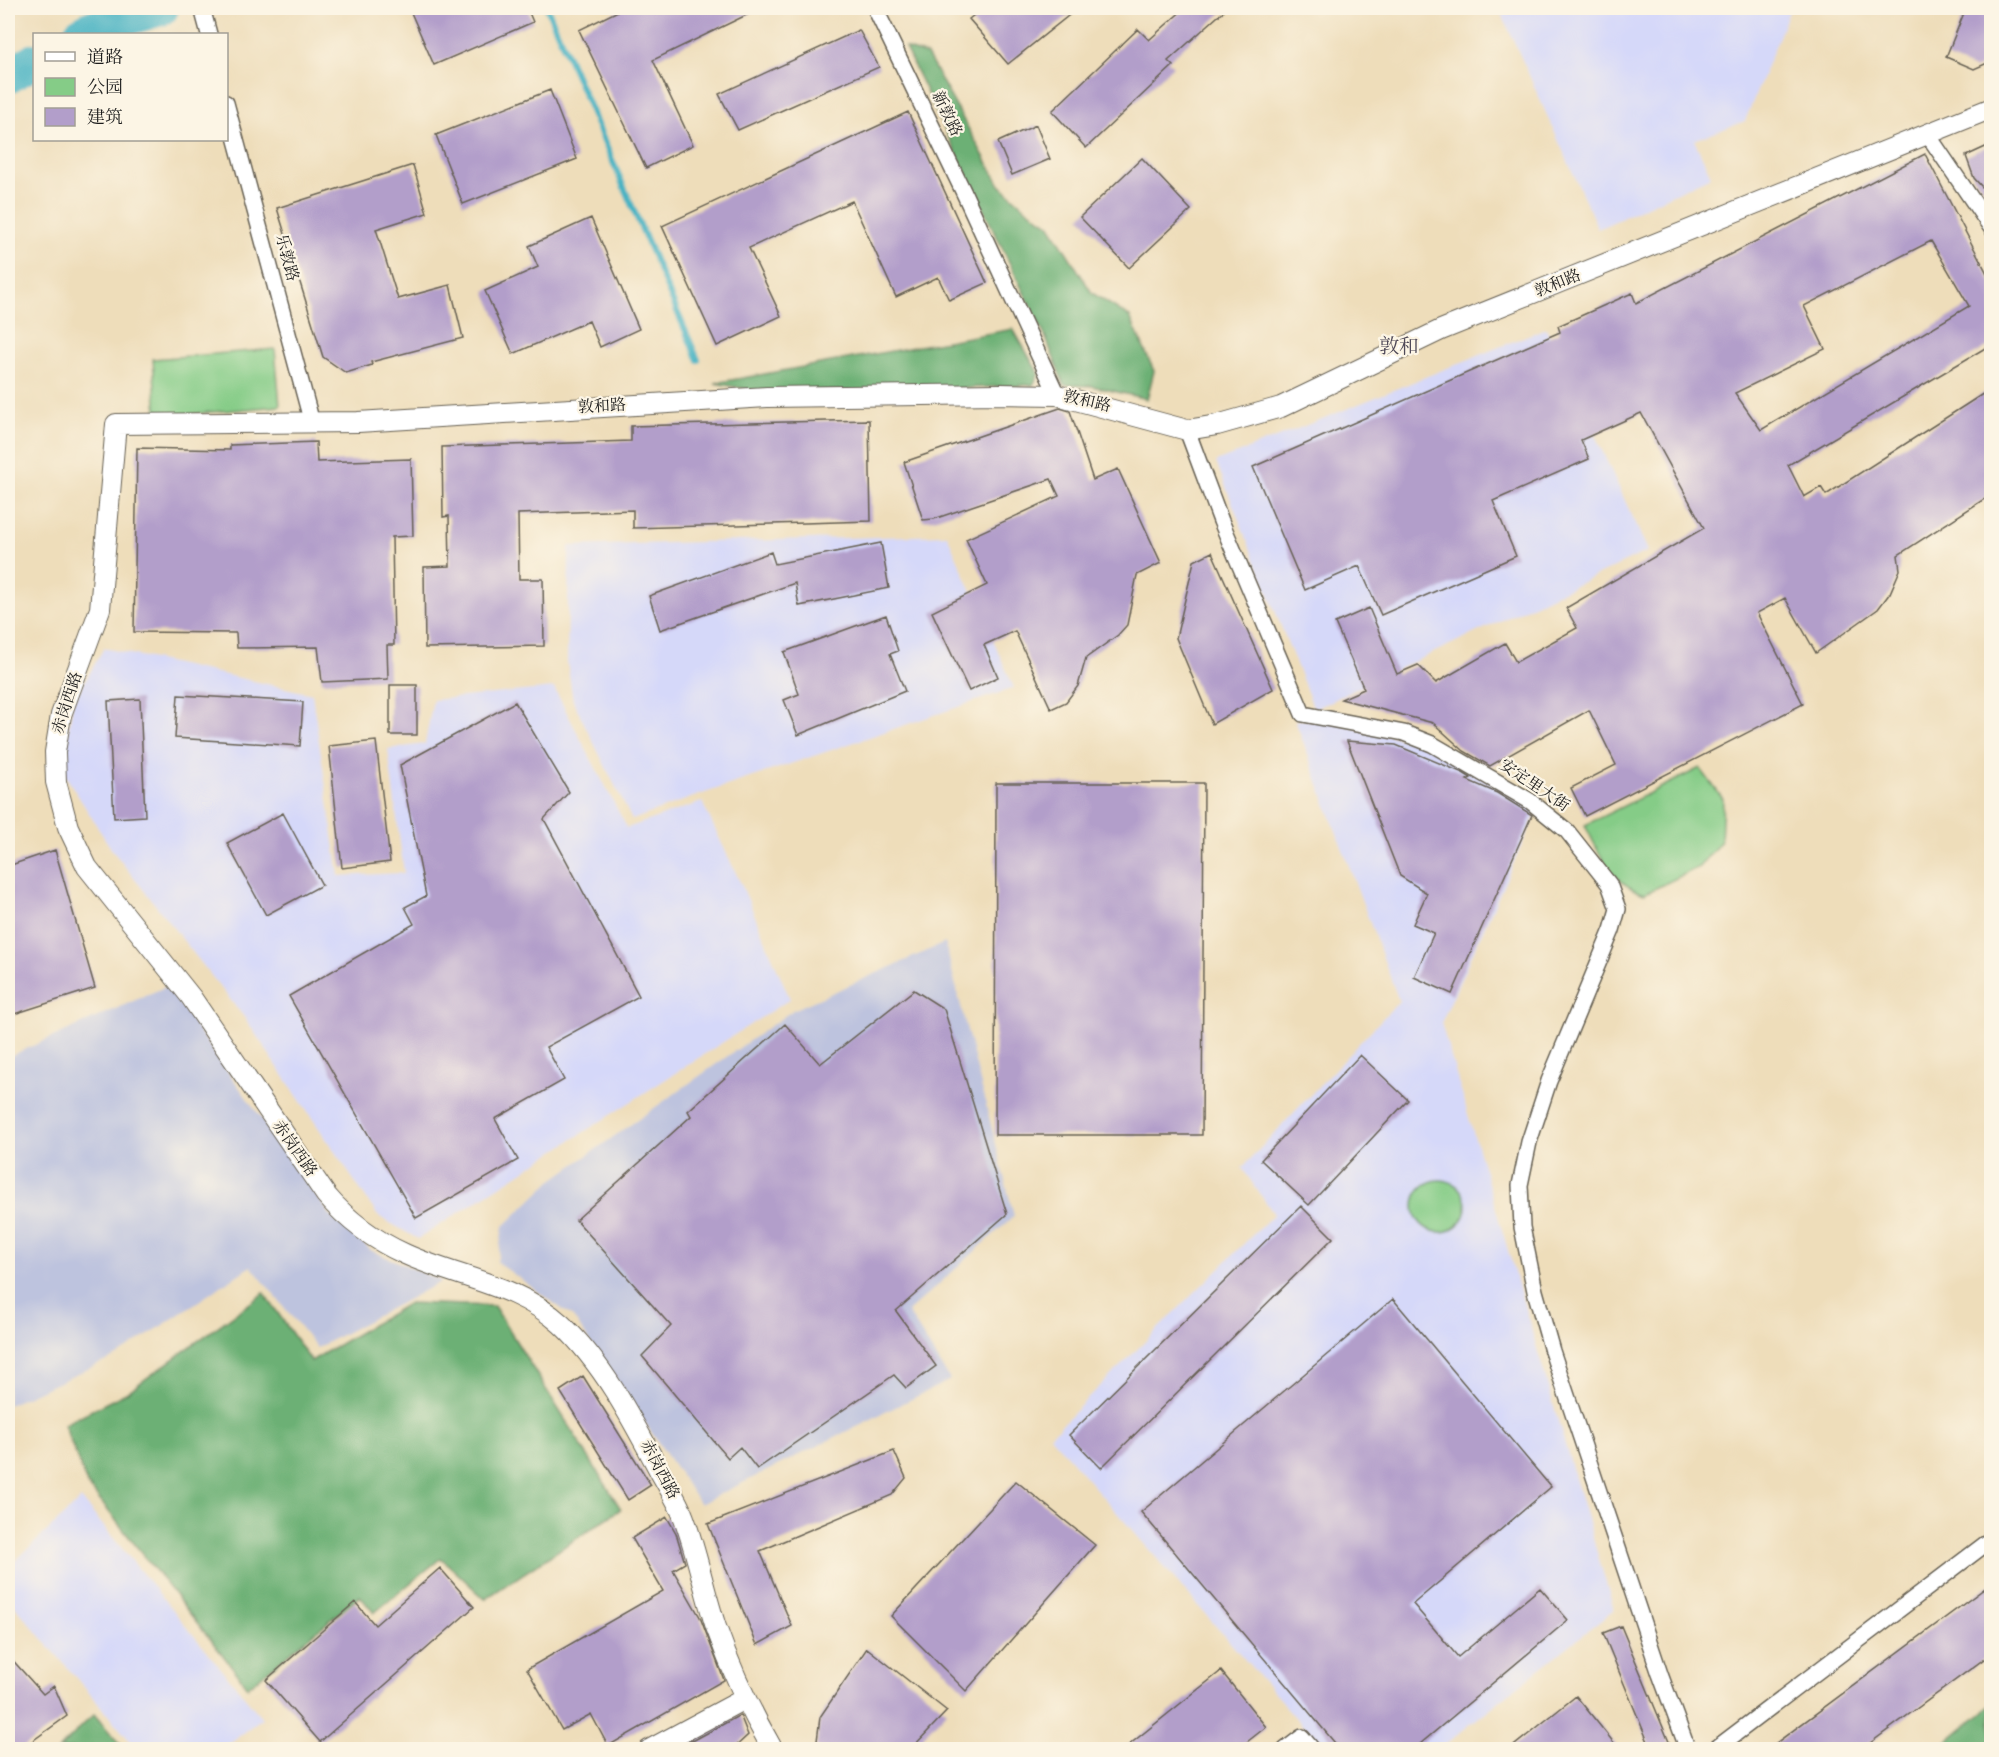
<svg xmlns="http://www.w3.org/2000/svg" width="1999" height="1757" font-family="'Old Standard TT','Noto Serif SC',serif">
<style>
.built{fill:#d5d8f9}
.industrial{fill:#bdc3de}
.green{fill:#85cc87;stroke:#507452;stroke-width:1.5}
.forest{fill:#6cb074;stroke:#446648;stroke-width:1.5}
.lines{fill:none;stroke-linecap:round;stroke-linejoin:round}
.stream{stroke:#46b2c3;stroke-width:6}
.river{stroke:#46b2c3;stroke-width:36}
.building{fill:#b29eca;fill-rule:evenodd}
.minor-casing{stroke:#666053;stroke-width:18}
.tertiary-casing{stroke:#666053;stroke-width:22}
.minor{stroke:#fff;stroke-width:15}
.tertiary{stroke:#fff;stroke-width:20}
.labels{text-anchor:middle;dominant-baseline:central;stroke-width:4.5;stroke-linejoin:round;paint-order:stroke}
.street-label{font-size:16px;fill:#1c1c1c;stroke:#fcf5e5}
.quarter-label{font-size:20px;fill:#504a59;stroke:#fcf5e5}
</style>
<rect width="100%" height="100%" fill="#fcf5e5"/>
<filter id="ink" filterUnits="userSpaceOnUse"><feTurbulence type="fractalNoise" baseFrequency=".0167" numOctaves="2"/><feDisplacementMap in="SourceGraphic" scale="12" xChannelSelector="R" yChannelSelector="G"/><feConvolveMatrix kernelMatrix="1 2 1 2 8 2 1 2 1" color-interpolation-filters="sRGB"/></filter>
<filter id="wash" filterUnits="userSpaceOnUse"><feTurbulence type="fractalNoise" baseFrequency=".008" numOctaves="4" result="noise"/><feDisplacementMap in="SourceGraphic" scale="24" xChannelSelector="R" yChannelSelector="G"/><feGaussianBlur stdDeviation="1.35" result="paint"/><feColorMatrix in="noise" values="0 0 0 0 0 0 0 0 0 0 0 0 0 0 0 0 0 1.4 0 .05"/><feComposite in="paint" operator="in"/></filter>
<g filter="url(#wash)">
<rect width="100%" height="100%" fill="#eeddba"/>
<!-- built -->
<path class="built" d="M 1499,8 L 1788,8 L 1790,9 L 1745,121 L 1694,140 L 1711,176 L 1598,229 Z
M 1546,328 L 1648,551 L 1314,709 L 1216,462 Z
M 947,535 L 1014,688 L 696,796 L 632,820 L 573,701 L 567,661 L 569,546 Z
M 104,648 L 312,694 L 339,876 L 404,873 L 388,749 L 425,744 L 433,700 L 554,688 L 627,828 L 702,802 L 742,886 L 790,999 L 418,1239 L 378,1216 L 244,1017 L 112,850 L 62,770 L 73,702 Z
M 1295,720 L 1324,720 L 1424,744 L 1538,809 L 1441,1023 L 1614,1610 L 1439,1749 L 1323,1749 L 1050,1436 L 1274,1214 L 1242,1168 L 1399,1001 Z
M 81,1499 L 262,1718 L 222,1749 L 137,1749 L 8,1598 L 8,1568 Z"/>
<!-- industrial -->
<path class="industrial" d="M 945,943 L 1014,1216 L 908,1312 L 950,1380 L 700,1504 L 573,1317 L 497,1262 L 503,1227 L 551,1181 L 793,1010 Z
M 167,986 L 331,1216 L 372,1251 L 442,1281 L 317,1348 L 251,1266 L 117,1356 L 8,1405 L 8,1057 Z"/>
<!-- green -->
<path class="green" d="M 275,349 L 280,406 L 157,417 L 153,359 Z
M 1700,768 L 1723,799 L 1721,841 L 1699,867 L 1644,894 C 1610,882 1600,855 1585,825 Z
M1414 1206a26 26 0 1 1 52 0a26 26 0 1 1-52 0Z"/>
<!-- forest -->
<path class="forest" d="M 905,48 L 927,55 L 1000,185 L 1029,211 L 1049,224 L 1092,293 L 1130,317 L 1154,371 L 1147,399 L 1092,386 L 1064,385 L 1046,338 Z
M 1013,329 L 1039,374 L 1033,385 L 923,390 L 761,392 L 715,383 Z
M 264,1293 L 311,1361 L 409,1303 L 494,1306 L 621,1509 L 485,1599 L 441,1558 L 374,1613 L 360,1596 L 248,1687 L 87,1484 L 64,1424 L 126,1393 Z
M 1991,1705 L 1991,1749 L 1938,1749 Z
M 94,1714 L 124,1749 L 59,1749 Z"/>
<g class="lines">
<!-- stream -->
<path class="stream" d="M 547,8 L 698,360"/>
<!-- river -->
<path class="river" d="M 81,34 L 92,28 L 161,8
M 8,76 L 34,61"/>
</g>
<g id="blocks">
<!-- building -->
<path class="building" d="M 409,8 L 527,8 L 533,22 L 434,65 Z
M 624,8 L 761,8 L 653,60 L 693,145 L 646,168 L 579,30 Z
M 983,8 L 1078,8 L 1008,64 L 969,19 Z
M 1185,8 L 1227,8 L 1168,61 L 1173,66 L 1086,148 L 1052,111 L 1138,29 L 1149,40 Z
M 1966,8 L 1992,8 L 1992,61 L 1974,69 L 1946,57 Z
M 859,30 L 879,67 L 738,130 L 719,94 Z
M 550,90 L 577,159 L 463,204 L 436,135 Z
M 908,112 L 987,283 L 949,300 L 938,277 L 896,297 L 852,201 L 749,248 L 781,316 L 717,346 L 662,226 Z
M 1036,125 L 1050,159 L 1012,175 L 998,142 Z
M 1992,144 L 1992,198 L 1974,178 L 1966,156 Z
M 1925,154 L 1992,283 L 1992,344 L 1788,465 L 1804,497 L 1821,487 L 1826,495 L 1992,388 L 1992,494 L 1898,555 L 1900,570 L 1890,593 L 1878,609 L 1816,653 L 1785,598 L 1757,613 L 1803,704 L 1585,816 L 1571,788 L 1616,765 L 1589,710 L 1490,766 L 1464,751 L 1433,723 L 1341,699 L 1364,689 L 1335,623 L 1369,608 L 1397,674 L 1418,665 L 1436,683 L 1505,643 L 1516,662 L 1577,628 L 1566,608 L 1704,528 L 1641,413 L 1581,440 L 1589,459 L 1493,501 L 1516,556 L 1381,615 L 1359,566 L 1305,590 L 1253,467 L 1560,332 L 1558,326 L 1632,293 L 1636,303 ZM 1931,241 L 1969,306 L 1761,430 L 1735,393 L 1825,349 L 1804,306 Z
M 1142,158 L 1191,210 L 1129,268 L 1080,217 Z
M 413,165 L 427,213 L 376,229 L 398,299 L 450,285 L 463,338 L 371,362 L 372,365 L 346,373 L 323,357 L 277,208 Z
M 591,218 L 639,329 L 600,347 L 589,321 L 513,354 L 485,291 L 538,267 L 529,246 Z
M 1060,408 L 1070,411 L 1093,480 L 1118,469 L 1161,563 L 1137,575 L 1127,625 L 1118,635 L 1086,658 L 1078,686 L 1066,702 L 1051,709 L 1015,631 L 984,645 L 998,677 L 969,691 L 932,612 L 987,585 L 966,539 L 1059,496 L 1051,479 L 934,519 L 923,520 L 904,462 Z
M 869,420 L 871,521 L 633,528 L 633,510 L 518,514 L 519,579 L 543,579 L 544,646 L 425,648 L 424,567 L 450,566 L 449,516 L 443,517 L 442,447 L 631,441 L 631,426 Z
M 316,442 L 317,462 L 411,459 L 413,536 L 392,537 L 394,645 L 387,645 L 388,679 L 322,682 L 318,647 L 237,648 L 236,633 L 134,632 L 137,448 L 230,450 L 230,445 Z
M 881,543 L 889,588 L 799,606 L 795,583 L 660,630 L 649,596 L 771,552 L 775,564 Z
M 1212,552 L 1273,689 L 1212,724 L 1176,638 L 1194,561 Z
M 886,615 L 898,651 L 890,654 L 905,691 L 798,735 L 784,700 L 799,694 L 784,652 Z
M 390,685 L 417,685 L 417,735 L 390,735 Z
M 178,695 L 303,702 L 300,746 L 175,738 Z
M 140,699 L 145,816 L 114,818 L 108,701 Z
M 515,702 L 569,792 L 544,819 L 639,996 L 546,1047 L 564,1080 L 495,1119 L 518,1160 L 416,1218 L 289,996 L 414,924 L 405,907 L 426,896 L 400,765 Z
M 376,741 L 390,862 L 342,868 L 329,746 Z
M 1347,741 L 1396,745 L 1463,773 L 1471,778 L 1467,780 L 1497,793 L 1532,815 L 1452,994 L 1414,977 L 1434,933 L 1413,924 L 1427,893 L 1400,876 Z
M 996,783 L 1204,783 L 1202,1135 L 995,1135 Z
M 283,813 L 322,885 L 266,915 L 227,843 Z
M 55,850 L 95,988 L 8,1016 L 8,866 Z
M 914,990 L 944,1009 L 1007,1214 L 896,1311 L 936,1366 L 906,1388 L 894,1375 L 757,1469 L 740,1447 L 728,1458 L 642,1356 L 671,1326 L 576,1220 L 691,1116 L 688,1111 L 785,1024 L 820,1064 Z
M 1360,1055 L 1408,1100 L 1309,1205 L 1261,1160 Z
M 1301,1206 L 1333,1238 L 1101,1468 L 1069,1435 Z
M 1393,1299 L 1551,1487 L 1413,1604 L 1458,1657 L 1540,1588 L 1568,1620 L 1414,1749 L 1340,1749 L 1141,1512 Z
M 583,1376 L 651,1485 L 628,1500 L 560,1391 Z
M 894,1451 L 906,1478 L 892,1495 L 760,1551 L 792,1626 L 757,1645 L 708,1524 Z
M 1016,1481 L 1095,1545 L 966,1691 L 891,1616 Z
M 667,1517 L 676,1533 L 685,1563 L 673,1570 L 700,1617 L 724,1680 L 608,1746 L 591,1714 L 562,1730 L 527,1669 L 663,1591 L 632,1538 Z
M 440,1568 L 474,1607 L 320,1742 L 266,1680 L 355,1602 L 375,1625 Z
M 1992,1583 L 1992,1653 L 1862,1749 L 1768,1749 Z
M 1621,1626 L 1672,1749 L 1651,1749 L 1603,1633 Z
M 867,1648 L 947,1711 L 911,1749 L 816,1749 L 820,1717 Z
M 8,1655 L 43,1694 L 54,1686 L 67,1716 L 21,1749 L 8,1749 Z
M 1221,1671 L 1266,1727 L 1238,1749 L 1124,1749 Z
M 1576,1696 L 1619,1749 L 1510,1749 Z
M 740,1715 L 748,1735 L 733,1749 L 678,1749 Z"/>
</g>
</g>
<g filter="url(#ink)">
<use href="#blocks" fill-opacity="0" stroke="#666053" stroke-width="1.5"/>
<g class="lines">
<!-- minor casing -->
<g class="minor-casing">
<path id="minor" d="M 202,8 L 209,34
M 875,8 L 964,193 L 1057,395
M 226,103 L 312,423
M 1928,135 L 1992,229
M 1187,430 L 1221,521 L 1303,714 L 1404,733 L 1432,744 L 1530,801 L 1567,831 L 1609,884 L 1618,909 L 1612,930 L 1549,1081 L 1529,1142 L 1520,1185 L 1522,1227 L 1535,1291 L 1552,1351 L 1660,1674 L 1688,1750
M 1285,1750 L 1302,1737 L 1313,1750
M 1714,1750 L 1992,1539"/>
</g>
<!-- tertiary casing -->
<g class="tertiary-casing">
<path id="tertiary" d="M 649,1750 L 744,1699
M 773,1750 C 750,1710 731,1670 716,1627 C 704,1591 697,1553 684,1518 C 678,1501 667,1485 659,1470 C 632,1419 603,1363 561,1324 C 517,1284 457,1278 405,1254 C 374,1240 348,1221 326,1195 L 191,997 L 87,867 L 68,827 L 56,782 L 55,752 L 61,715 L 100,609 L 116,424 L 358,422 L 767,397 L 1000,394 L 1057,395 L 1187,430 L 1217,425 L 1281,407 L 1441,330 L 1992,108"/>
</g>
<!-- minor -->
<use href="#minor" class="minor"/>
<!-- tertiary -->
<use href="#tertiary" class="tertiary"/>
</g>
</g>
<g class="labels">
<!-- street labels -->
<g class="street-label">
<text transform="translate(946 114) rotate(64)">新敦路</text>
<text transform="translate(286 258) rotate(75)">乐敦路</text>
<text transform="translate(1558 284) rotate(-22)">敦和路</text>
<text transform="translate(1087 402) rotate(13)">敦和路</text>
<text transform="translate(602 407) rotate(-3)">敦和路</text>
<text transform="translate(68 703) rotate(-72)">赤岗西路</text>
<text transform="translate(1534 786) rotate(34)">安定里大街</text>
<text transform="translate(294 1149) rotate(55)">赤岗西路</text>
<text transform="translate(659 1470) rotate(62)">赤岗西路</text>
</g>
<!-- quarter labels -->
<g class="quarter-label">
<text x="1399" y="348">敦和</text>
</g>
</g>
<!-- margin -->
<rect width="1999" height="1757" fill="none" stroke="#fcf5e5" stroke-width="30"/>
<!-- legend -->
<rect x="33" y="33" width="195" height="108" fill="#fcf5e5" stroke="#a29e95" stroke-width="1.5"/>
<rect x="45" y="52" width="30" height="9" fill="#ffffff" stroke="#a29e95" stroke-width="1.5"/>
<text x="87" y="63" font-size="18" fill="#1c1c1c">道路</text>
<rect x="45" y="78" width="30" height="18" fill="#85cc87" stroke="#a29e95" stroke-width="1.5"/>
<text x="87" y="93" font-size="18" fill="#1c1c1c">公园</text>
<rect x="45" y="108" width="30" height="18" fill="#b29eca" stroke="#a29e95" stroke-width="1.5"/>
<text x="87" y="123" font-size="18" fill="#1c1c1c">建筑</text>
</svg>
